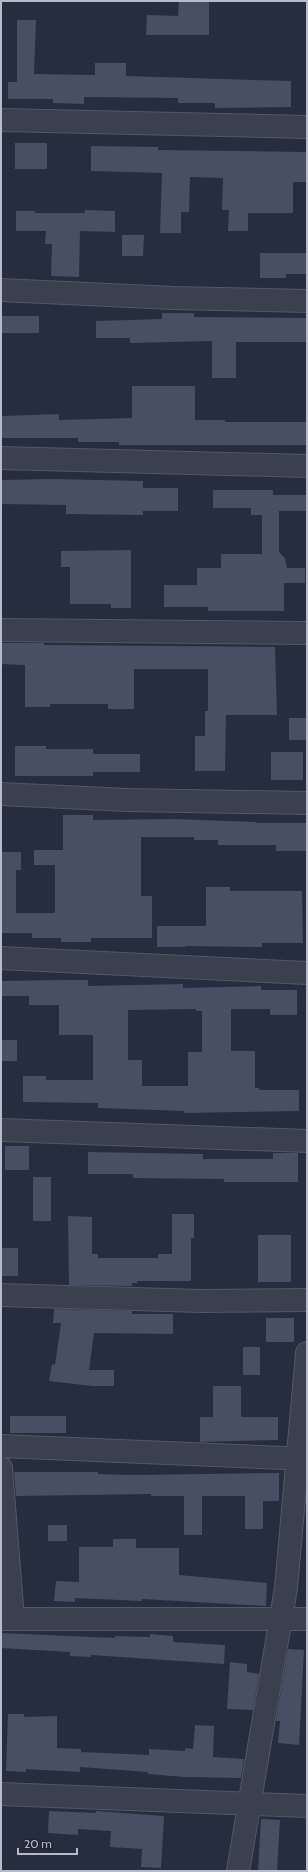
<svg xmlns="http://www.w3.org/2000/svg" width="308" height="1872" font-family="Cabin,sans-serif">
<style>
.building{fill:#474f62;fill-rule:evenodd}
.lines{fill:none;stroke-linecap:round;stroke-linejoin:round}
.minor-casing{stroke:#525866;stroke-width:24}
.minor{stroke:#3a404e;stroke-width:22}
</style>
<rect width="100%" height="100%" fill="#262d3e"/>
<!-- building -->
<path class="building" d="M 179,1 L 209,1 L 209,35 L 146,35 L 147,15 L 178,16 Z
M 17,20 L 36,20 L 34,74 L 95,75 L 95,63 L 126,63 L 126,76 L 291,81 L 291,107 L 215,108 L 215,103 L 178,103 L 178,98 L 84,97 L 84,104 L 53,103 L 53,99 L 8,99 L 8,82 L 17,82 Z
M 15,143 L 47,143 L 47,169 L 15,169 Z
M 91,146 L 158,147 L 158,150 L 307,152 L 307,182 L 293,182 L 293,213 L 248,213 L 248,231 L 228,231 L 229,210 L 222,210 L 223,178 L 190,177 L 189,212 L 181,212 L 181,233 L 160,233 L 162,173 L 91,171 Z
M 85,210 L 115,211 L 115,232 L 80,231 L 79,277 L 51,276 L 52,244 L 45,244 L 46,231 L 16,231 L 16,211 L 35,211 L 35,213 L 85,213 Z
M 122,235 L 144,235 L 143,256 L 122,256 Z
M 260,253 L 307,253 L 307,274 L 286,274 L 286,278 L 260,278 Z
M 162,313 L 194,313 L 194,317 L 307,318 L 307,342 L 236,342 L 236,378 L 212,378 L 212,341 L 130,343 L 130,338 L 96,338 L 96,321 L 162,319 Z
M 1,316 L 39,316 L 39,333 L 1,333 Z
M 132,386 L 195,386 L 195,420 L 225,420 L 225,422 L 307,422 L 307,445 L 119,445 L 119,442 L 78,442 L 78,438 L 1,438 L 1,416 L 59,414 L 59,420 L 132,418 Z
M 51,479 L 143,481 L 143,488 L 178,488 L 178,511 L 143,511 L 143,515 L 66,514 L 66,505 L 1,504 L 1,480 Z
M 213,490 L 273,490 L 273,495 L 307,495 L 307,511 L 279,511 L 279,552 L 285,558 L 287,568 L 305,568 L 305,583 L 284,583 L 284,611 L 208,611 L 208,607 L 164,607 L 164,585 L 197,585 L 197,568 L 221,568 L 221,554 L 262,554 L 262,515 L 251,515 L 251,508 L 213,508 Z
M 131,550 L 131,608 L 111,608 L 111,604 L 70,604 L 70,567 L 61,567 L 61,551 Z
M 1,643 L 44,643 L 44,645 L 275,647 L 277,715 L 226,715 L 225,771 L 195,771 L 195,736 L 205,736 L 205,711 L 208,711 L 208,669 L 134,669 L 134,709 L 108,709 L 108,704 L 50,704 L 50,707 L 25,707 L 25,665 L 1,664 Z
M 289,718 L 307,718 L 307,740 L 289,740 Z
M 15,746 L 46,746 L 46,749 L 93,749 L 93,754 L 140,754 L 140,772 L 93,772 L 93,776 L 15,776 Z
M 271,752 L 303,752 L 303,780 L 271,780 Z
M 63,815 L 93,815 L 93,820 L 173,819 L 256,822 L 256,823 L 307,823 L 307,851 L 276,851 L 276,845 L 218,845 L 218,840 L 194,840 L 194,837 L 141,837 L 141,896 L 152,896 L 152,938 L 91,938 L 91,942 L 61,942 L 61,938 L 32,938 L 32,933 L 1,933 L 1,852 L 21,852 L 21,870 L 16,870 L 16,913 L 55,913 L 55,865 L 34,865 L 34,850 L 63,850 Z
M 206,887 L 230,887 L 230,891 L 302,891 L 303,943 L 262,943 L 262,947 L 185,946 L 185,947 L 157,947 L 157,926 L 206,926 Z
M 63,980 L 88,980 L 88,986 L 183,984 L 183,988 L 261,986 L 261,990 L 297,990 L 297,1015 L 270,1015 L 270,1009 L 231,1009 L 231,1051 L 255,1051 L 255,1088 L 259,1088 L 259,1090 L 299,1090 L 299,1111 L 184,1113 L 184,1111 L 98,1108 L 98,1103 L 23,1102 L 23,1076 L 46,1076 L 46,1080 L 93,1080 L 93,1035 L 59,1035 L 59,1005 L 29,1005 L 29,996 L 1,996 L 1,981 ZM 196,1009 L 196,1011 L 202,1011 L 202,1052 L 188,1052 L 188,1086 L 142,1086 L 142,1060 L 128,1060 L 128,1010 Z
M 1,1040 L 17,1040 L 17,1061 L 1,1061 Z
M 5,1146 L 29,1146 L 29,1170 L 5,1170 Z
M 88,1152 L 203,1154 L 203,1159 L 273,1159 L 273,1153 L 298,1153 L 298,1182 L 224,1182 L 224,1179 L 133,1178 L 133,1174 L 88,1174 Z
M 33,1177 L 51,1177 L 51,1221 L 33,1221 Z
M 172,1214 L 194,1214 L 194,1238 L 191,1238 L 191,1281 L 137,1281 L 137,1283 L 132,1283 L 132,1286 L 69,1285 L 68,1216 L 92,1217 L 92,1254 L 98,1254 L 98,1258 L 158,1258 L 158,1254 L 172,1254 Z
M 258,1235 L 291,1235 L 291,1282 L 258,1282 Z
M 1,1248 L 18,1248 L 18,1276 L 1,1276 Z
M 54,1309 L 132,1311 L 132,1314 L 173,1314 L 173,1334 L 94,1333 L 89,1370 L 114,1370 L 114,1386 L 92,1386 L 49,1381 L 52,1364 L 55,1365 L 61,1323 L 53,1323 Z
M 266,1318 L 294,1318 L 294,1342 L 266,1342 Z
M 243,1347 L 260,1347 L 260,1375 L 243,1375 Z
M 213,1386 L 241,1386 L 241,1417 L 278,1417 L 278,1440 L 200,1442 L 200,1417 L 213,1417 Z
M 10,1416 L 66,1416 L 66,1433 L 10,1433 Z
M 14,1472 L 98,1472 L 98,1474 L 132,1475 L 279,1473 L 279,1501 L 263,1501 L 263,1529 L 245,1529 L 245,1496 L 202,1496 L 202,1535 L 184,1535 L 184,1496 L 151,1496 L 151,1494 L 16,1496 Z
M 48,1525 L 67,1525 L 67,1541 L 48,1541 Z
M 113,1539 L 136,1539 L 136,1548 L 179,1548 L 179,1575 L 267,1583 L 266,1606 L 142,1599 L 142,1601 L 75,1598 L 75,1602 L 54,1601 L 56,1581 L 79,1582 L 79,1547 L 113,1547 Z
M 1,1633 L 115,1638 L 115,1636 L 150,1637 L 150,1634 L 173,1636 L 173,1642 L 225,1645 L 224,1664 L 91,1655 L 91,1657 L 70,1656 L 70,1652 L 1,1648 Z
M 288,1649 L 304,1650 L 299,1745 L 278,1743 L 280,1721 L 276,1721 Z
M 230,1662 L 247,1664 L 247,1672 L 259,1674 L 253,1710 L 227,1709 Z
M 8,1714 L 24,1714 L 24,1717 L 57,1716 L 57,1748 L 81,1749 L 81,1752 L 149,1755 L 149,1749 L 185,1751 L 185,1748 L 193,1749 L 195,1725 L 214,1726 L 213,1757 L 244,1759 L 241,1778 L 184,1777 L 148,1774 L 148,1772 L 80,1767 L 80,1772 L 26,1769 L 26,1772 L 6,1771 Z
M 49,1811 L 96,1813 L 96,1811 L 164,1816 L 161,1868 L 141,1867 L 142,1849 L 110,1847 L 111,1831 L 78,1829 L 78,1835 L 48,1833 Z
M 261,1819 L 280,1820 L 277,1871 L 258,1871 Z"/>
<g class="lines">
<!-- minor casing -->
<g class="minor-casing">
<path id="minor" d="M 1,120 L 307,127
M 1,290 L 173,298 L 307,301
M 1,458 L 307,466
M 1,630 L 307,633
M 1,794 L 127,800 L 307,803
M 1,958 L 307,973
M 1,1130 L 307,1141
M 1,1295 L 201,1301 L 307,1300
M 1,1446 L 307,1459
M 1,1468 L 13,1619
M 1,1619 L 307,1619
M 1,1794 L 307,1806
M 238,1871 L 286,1588 L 307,1353"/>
</g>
<!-- minor -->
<use href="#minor" class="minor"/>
</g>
<!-- border -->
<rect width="308" height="1872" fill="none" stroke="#b7bbc9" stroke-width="4"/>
<!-- scale -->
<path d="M18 1848v6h59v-6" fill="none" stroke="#b7bbc9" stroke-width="2"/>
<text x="24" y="1848" font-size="12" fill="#b7bbc9" stroke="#1f2534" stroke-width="3" paint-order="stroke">20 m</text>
</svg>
